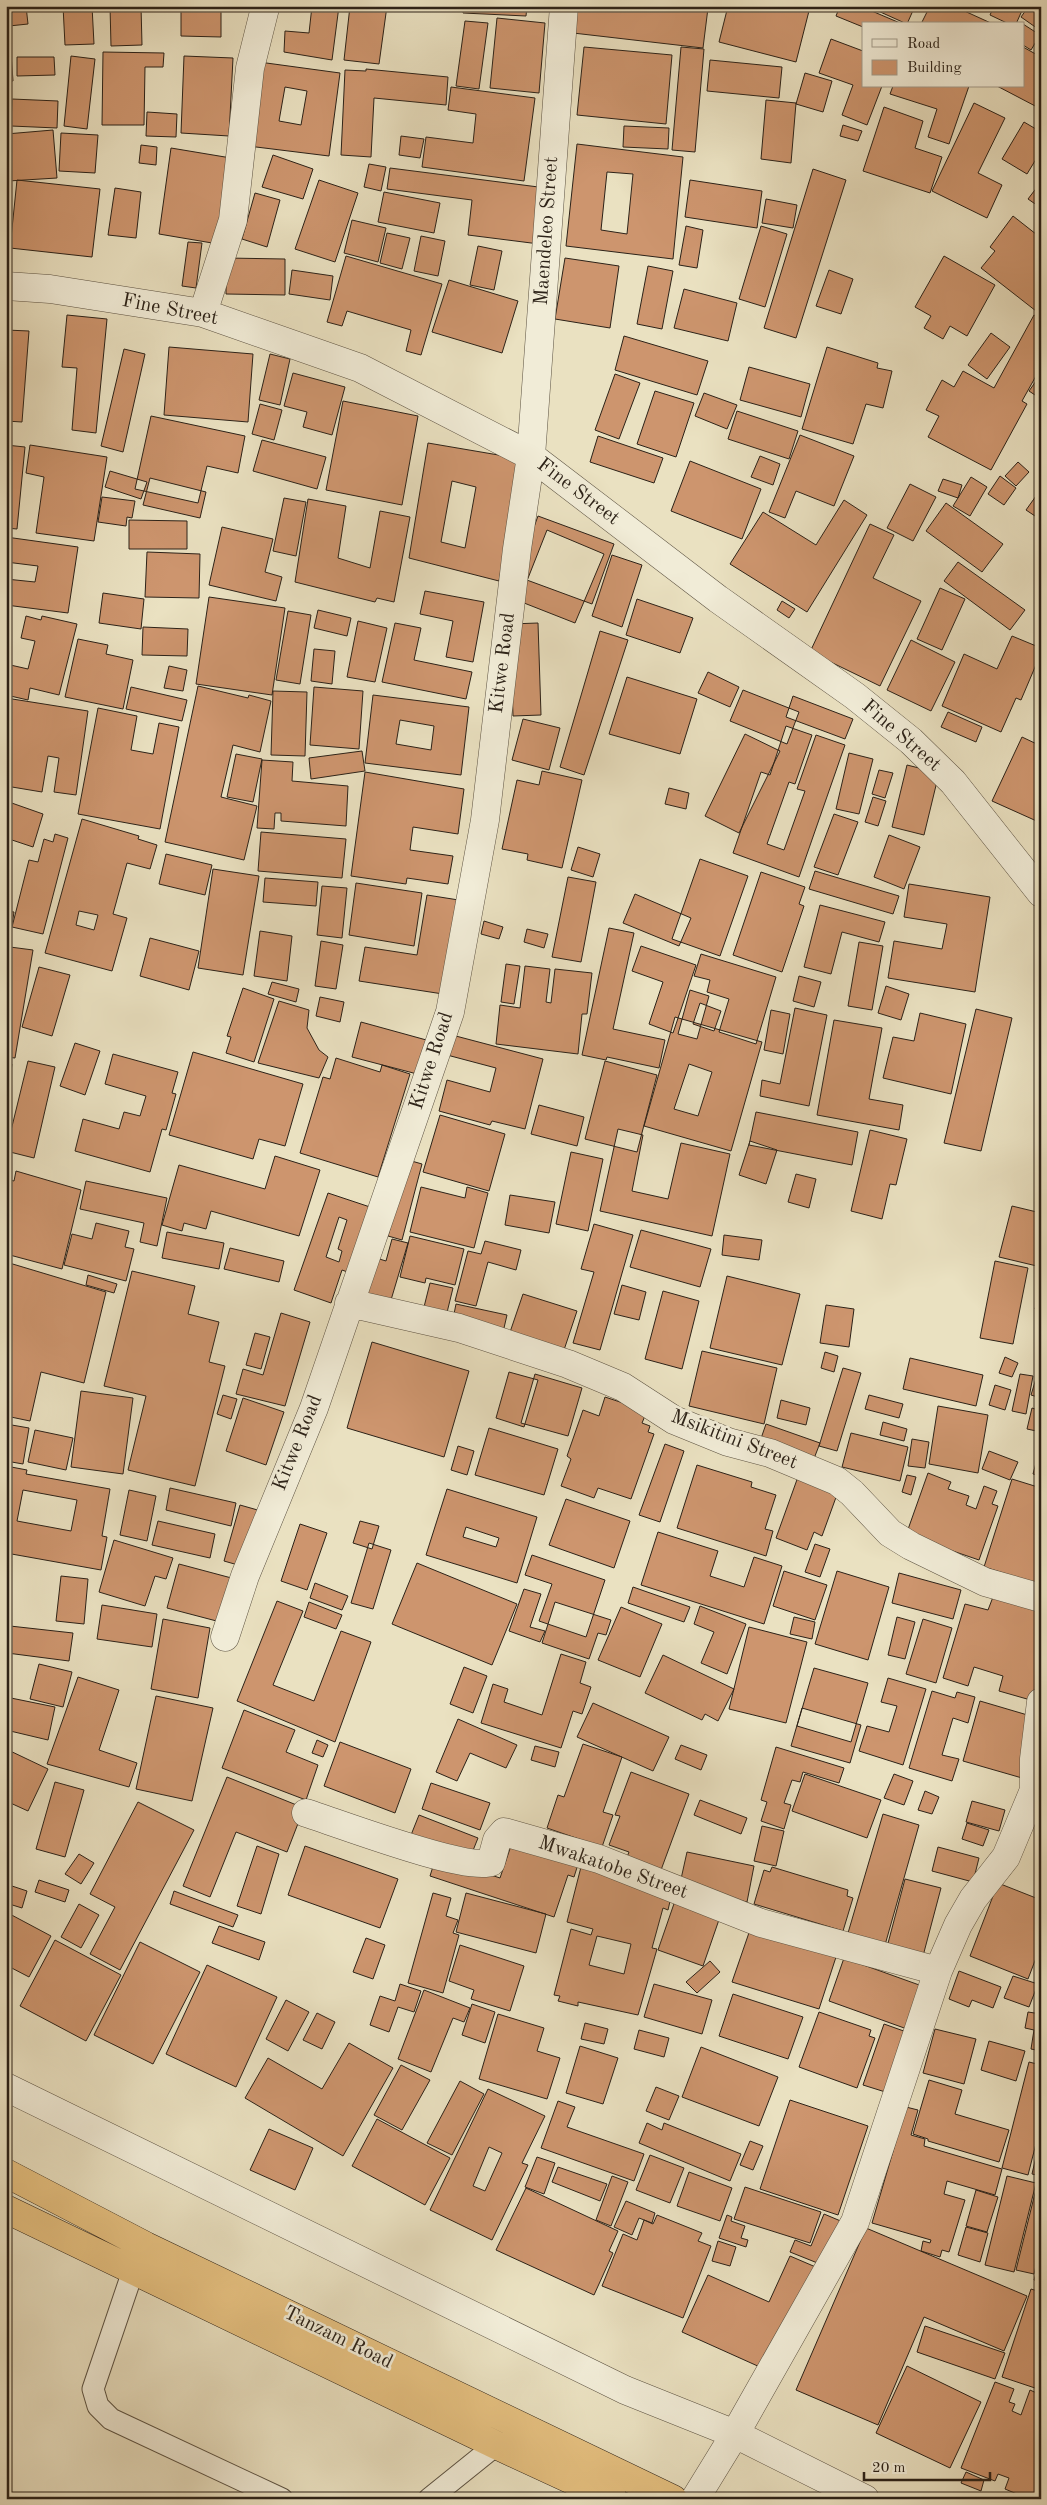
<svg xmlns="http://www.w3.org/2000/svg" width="1047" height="2505" font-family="'Old Standard TT',serif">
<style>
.building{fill:#cd956e;stroke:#2c2218;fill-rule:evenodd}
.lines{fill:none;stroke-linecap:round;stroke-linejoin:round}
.lane-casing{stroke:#5c5242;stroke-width:23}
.street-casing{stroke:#5c5242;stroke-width:29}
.highway-casing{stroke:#2c2218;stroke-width:29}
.lane{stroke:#f1ecd7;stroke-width:21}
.street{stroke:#f1ecd7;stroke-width:28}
.highway{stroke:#e5c080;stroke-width:28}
.labels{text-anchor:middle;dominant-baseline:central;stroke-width:5;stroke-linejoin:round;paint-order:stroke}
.street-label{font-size:20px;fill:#2c2218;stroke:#f1ecd7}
</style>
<rect width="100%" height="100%" fill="#eae1c1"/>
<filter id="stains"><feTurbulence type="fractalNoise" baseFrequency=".004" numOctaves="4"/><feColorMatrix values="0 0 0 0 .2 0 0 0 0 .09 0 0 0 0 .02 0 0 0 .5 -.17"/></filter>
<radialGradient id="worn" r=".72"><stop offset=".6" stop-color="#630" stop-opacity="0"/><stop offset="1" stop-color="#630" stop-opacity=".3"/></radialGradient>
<!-- building -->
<path class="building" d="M 6,6 L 26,6 L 28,24 L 9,26 L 13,81 L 6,81 Z
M 63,6 L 92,6 L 94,44 L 65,45 Z
M 110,6 L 141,6 L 142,45 L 111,46 Z
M 181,6 L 221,6 L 221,37 L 181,36 Z
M 312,6 L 339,6 L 332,60 L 284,52 L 285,31 L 309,33 Z
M 350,6 L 387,6 L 379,64 L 344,60 Z
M 464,6 L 527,6 L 526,16 L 463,13 Z
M 577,6 L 708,8 L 703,48 L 573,33 Z
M 728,6 L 810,7 L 796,62 L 719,42 Z
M 840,6 L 860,6 L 900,23 L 863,24 L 863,27 L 836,16 Z
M 867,6 L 915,6 L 907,24 Z
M 930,6 L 962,6 L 960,9 L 993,24 L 921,24 Z
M 994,6 L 1024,6 L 1016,24 L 1009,24 L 990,15 Z
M 1029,6 L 1041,6 L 1041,31 L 1021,17 Z
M 497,18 L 545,23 L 539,93 L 490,88 Z
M 465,21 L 488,23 L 479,89 L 456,86 Z
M 1023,24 L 1040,35 L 1031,50 L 1023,45 Z
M 831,39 L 863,51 L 863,86 L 882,86 L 867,125 L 842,115 L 853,85 L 819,73 Z
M 584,47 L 672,55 L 666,124 L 577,115 Z
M 681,47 L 704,49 L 695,152 L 672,150 Z
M 1023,47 L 1041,57 L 1039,108 L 997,86 L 1023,86 Z
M 103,52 L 164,53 L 163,67 L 145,67 L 144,125 L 102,125 Z
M 71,56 L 95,59 L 87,129 L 64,126 Z
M 184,56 L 233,58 L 229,136 L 181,133 Z
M 17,57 L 54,57 L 55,75 L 17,76 Z
M 710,60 L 782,67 L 779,98 L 707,91 Z
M 259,62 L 340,73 L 329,156 L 248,146 ZM 285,87 L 307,91 L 301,125 L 279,121 Z
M 366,69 L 448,77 L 446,105 L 374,98 L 371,157 L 341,155 L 345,70 L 366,71 Z
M 805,73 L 832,81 L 823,112 L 796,104 Z
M 893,86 L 969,86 L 949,144 L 928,137 L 937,109 L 890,94 Z
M 451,87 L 535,98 L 524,181 L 422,167 L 426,137 L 473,143 L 476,114 L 448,110 Z
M 12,99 L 58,101 L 57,128 L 11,126 Z
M 766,100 L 796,103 L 791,163 L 761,159 Z
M 974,103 L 1005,118 L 978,173 L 1002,185 L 987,218 L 932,191 Z
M 884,107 L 923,121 L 915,148 L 942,157 L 930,193 L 863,171 Z
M 147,112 L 177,114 L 176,137 L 146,136 Z
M 1024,122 L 1041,132 L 1041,151 L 1027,174 L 1002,159 Z
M 843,125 L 862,131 L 858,141 L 840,136 Z
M 624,126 L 669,128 L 668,149 L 623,147 Z
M 53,130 L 57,178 L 8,181 L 6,134 Z
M 61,133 L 98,135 L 95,173 L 59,171 Z
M 401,136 L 424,139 L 420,158 L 399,155 Z
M 577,144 L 683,157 L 673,259 L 566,246 ZM 607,172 L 633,174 L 627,234 L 601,230 Z
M 141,145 L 157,147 L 156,165 L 139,163 Z
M 171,148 L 237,159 L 224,245 L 159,234 Z
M 273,155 L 313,169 L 303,199 L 262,187 Z
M 369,164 L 386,167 L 381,191 L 364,187 Z
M 390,168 L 554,189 L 547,245 L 468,235 L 472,200 L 387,189 Z
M 813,169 L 846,180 L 796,338 L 764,328 Z
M 17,180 L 100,189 L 92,257 L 10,248 Z
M 319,180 L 358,193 L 335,262 L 295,249 Z
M 690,180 L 762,191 L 757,228 L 685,217 Z
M 1041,182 L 1041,208 L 1028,199 Z
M 115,188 L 141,192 L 136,238 L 108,235 Z
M 384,192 L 440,203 L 434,233 L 378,222 Z
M 255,193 L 280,200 L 267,247 L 242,239 Z
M 766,199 L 797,205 L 793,228 L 762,223 Z
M 1013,216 L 1041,238 L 1041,306 L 1036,311 L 981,268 L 995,251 L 990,247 Z
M 352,220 L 386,228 L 378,262 L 344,253 Z
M 686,226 L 703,230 L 697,268 L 679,265 Z
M 761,226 L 787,234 L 765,307 L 739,299 Z
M 387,233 L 410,238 L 402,269 L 380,263 Z
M 421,236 L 445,241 L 438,276 L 414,271 Z
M 188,242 L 202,243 L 196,288 L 182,286 Z
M 478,246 L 502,251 L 494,290 L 470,285 Z
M 346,256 L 442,284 L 421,355 L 406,351 L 411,330 L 347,311 L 342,326 L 327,322 Z
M 944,256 L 995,285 L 967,336 L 950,326 L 943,339 L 924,328 L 931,316 L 915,307 Z
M 226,258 L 285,259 L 285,295 L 226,294 Z
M 565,258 L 619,266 L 610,328 L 555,319 Z
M 648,266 L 673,271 L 662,329 L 637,324 Z
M 292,270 L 333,276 L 330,300 L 289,294 Z
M 829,270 L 853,279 L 841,314 L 816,306 Z
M 449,280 L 518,301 L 502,353 L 432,332 Z
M 684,289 L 737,303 L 728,341 L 674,328 Z
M 67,315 L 107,319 L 96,433 L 72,430 L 77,368 L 62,367 Z
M 1034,315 L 1041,319 L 1041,367 L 1022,401 L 1027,404 L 991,470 L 928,437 L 939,416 L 926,410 L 942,380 L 954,387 L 963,371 L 994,388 Z
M 6,330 L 29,331 L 22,422 L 6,421 Z
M 991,333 L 1010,347 L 987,379 L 968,365 Z
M 624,336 L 708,361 L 697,395 L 615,370 Z
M 169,347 L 253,354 L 248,422 L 164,415 Z
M 827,347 L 878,363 L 877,368 L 892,371 L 883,408 L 866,404 L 853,444 L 802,429 Z
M 124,349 L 145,354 L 123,452 L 101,446 Z
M 270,354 L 290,359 L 280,405 L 259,400 Z
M 749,367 L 810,384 L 801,417 L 740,400 Z
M 293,373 L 345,387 L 332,435 L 303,427 L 307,412 L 284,406 Z
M 615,374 L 640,383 L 619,439 L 595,430 Z
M 1041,374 L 1041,399 L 1029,391 Z
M 655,391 L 694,403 L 676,457 L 637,444 Z
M 704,393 L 737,405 L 727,429 L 695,416 Z
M 343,401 L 418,416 L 402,505 L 326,490 Z
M 260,404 L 282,410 L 274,440 L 252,434 Z
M 737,411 L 798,431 L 789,459 L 728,439 Z
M 151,416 L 245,436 L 238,473 L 207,466 L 198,503 L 135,489 Z
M 800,435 L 854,456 L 834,506 L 796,491 L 785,518 L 769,512 Z
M 598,436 L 663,458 L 654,483 L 590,462 Z
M 262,440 L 326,457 L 317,489 L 253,471 Z
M 428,443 L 522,459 L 499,581 L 409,558 ZM 452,481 L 476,487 L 465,548 L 441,542 Z
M 6,445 L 25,447 L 17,529 L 6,528 Z
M 30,445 L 107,457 L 94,541 L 36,533 L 44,477 L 26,473 Z
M 760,456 L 780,464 L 773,485 L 751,477 Z
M 690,461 L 761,489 L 742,539 L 671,511 Z
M 1018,462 L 1029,472 L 1016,486 L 1005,476 Z
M 110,471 L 147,482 L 141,499 L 105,487 Z
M 1000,476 L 1016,488 L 1004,505 L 988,494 Z
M 971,477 L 987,487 L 970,516 L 953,506 Z
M 150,478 L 206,492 L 200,518 L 143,505 Z
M 943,479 L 962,485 L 958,498 L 938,491 Z
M 910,484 L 936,497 L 913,541 L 887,528 Z
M 1041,489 L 1041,520 L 1026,510 Z
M 102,497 L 135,501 L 132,518 L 127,517 L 126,526 L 98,522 Z
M 284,498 L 306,502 L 296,556 L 273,551 Z
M 308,499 L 346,506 L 338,558 L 370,568 L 380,511 L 410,517 L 394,602 L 377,598 L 375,602 L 295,582 Z
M 844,500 L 867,515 L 807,612 L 730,564 L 763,512 L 816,545 Z
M 946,503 L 1003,544 L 982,572 L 926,531 Z
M 538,516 L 614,544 L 592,604 L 516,576 Z
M 129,520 L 187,521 L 187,549 L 129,549 Z
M 870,524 L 894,535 L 873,578 L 921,601 L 880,686 L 810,652 Z
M 222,527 L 273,539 L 265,572 L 282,577 L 276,601 L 209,585 Z
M 547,530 L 604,554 L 575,623 L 519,601 Z
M 6,537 L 78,547 L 68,613 L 6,605 Z
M 147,552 L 200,554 L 199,598 L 145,597 Z
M 612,555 L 642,565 L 622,627 L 592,616 Z
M 6,562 L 38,566 L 35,582 L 6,579 Z
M 958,562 L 1025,610 L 1010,630 L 944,581 Z
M 940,588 L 965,599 L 942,650 L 917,639 Z
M 425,591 L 484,602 L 473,662 L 446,657 L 453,621 L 420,614 Z
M 103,593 L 144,599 L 141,629 L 99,623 Z
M 209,597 L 285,608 L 272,695 L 196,684 Z
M 637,599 L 693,618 L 680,653 L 626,635 Z
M 782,601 L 795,609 L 789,618 L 777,610 Z
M 318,610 L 351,618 L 347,636 L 314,628 Z
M 288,611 L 311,615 L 300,684 L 276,680 Z
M 26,616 L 41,620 L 42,616 L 77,624 L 59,695 L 30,688 L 28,700 L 6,695 L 6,664 L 28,669 L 35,641 L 21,638 Z
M 358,621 L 387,628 L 375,682 L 347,677 Z
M 395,623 L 421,628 L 414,660 L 472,672 L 466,699 L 382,682 Z
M 538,623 L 541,715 L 513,716 L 510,624 Z
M 143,627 L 188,629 L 187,656 L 142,655 Z
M 600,631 L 628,640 L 584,775 L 560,767 Z
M 1012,636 L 1041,648 L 1041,653 L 1021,700 L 1016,698 L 1001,732 L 942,706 L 964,654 L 997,669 Z
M 78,639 L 108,645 L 106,654 L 133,660 L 123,709 L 65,697 Z
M 911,640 L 955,662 L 931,711 L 887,690 Z
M 314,649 L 335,651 L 332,684 L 311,681 Z
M 169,666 L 187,670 L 183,691 L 164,688 Z
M 708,672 L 739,687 L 730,707 L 698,693 Z
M 627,677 L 697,699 L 680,754 L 609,734 Z
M 198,686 L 248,698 L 249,695 L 271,701 L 260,752 L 233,745 L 221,797 L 257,806 L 244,860 L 165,842 Z
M 131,687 L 187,700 L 182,721 L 126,709 Z
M 314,687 L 363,691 L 359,749 L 310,745 Z
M 743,690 L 799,712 L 787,744 L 730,721 Z
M 273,691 L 307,692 L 305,756 L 271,755 Z
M 373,695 L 469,707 L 461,775 L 365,763 ZM 400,720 L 434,726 L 431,750 L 396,744 Z
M 793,696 L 853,719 L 845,739 L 786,717 Z
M 6,698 L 88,711 L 76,795 L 54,792 L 59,758 L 48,756 L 42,792 L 6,786 Z
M 98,708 L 137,716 L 131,750 L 153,754 L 159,723 L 179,727 L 160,829 L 78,814 Z
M 948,712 L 982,727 L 976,742 L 941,727 Z
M 523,719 L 560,728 L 549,770 L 512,760 Z
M 786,726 L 812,735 L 795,784 L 789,782 L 767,844 L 784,850 L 805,791 L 797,789 L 816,735 L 845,745 L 799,877 L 733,853 L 761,772 L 770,775 Z
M 745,734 L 780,751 L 739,833 L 705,816 Z
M 1022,737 L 1041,746 L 1041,823 L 992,801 Z
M 362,751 L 365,771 L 311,779 L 309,758 Z
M 849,753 L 873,759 L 859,814 L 836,809 Z
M 236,754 L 262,759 L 253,802 L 227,797 Z
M 262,760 L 293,762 L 292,781 L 348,786 L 346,826 L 281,821 L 281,813 L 275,813 L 274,829 L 257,828 Z
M 907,765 L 939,773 L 924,835 L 892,827 Z
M 879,770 L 893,773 L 885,798 L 872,794 Z
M 542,771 L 582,780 L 562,868 L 527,860 L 528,854 L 502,849 L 517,780 L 539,785 Z
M 365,772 L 464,789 L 458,834 L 413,827 L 410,850 L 453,856 L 448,884 L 407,878 L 406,884 L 351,876 Z
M 669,788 L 689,793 L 686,809 L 665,804 Z
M 873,797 L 886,801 L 878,826 L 865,822 Z
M 6,801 L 43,814 L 33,847 L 6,838 Z
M 834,814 L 858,822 L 838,875 L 814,867 Z
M 82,819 L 139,836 L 138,839 L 157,845 L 150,869 L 127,863 L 113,914 L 127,918 L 112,971 L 45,953 ZM 79,911 L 98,915 L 94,930 L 76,925 Z
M 261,832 L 346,839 L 342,878 L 258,871 Z
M 55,834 L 68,838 L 43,934 L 12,927 L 29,860 L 38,862 L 44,839 L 53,842 Z
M 889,835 L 920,847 L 904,889 L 874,877 Z
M 578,847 L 600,854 L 593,877 L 571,870 Z
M 166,854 L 212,865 L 205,895 L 159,884 Z
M 700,859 L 748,876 L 720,956 L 672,939 Z
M 213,869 L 259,876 L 243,975 L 198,968 Z
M 815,871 L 899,896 L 893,914 L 809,889 Z
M 761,872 L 805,887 L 799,904 L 804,906 L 782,972 L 733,955 Z
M 568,877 L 596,882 L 581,962 L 552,957 Z
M 265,878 L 318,882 L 316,906 L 263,902 Z
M 356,883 L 422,893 L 414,946 L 349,935 Z
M 909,884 L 990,897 L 975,992 L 888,978 L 894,941 L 942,949 L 947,924 L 904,917 Z
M 322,886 L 347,888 L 342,938 L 317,935 Z
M 635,894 L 691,918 L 679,946 L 623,923 Z
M 427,895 L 465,901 L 443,994 L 359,981 L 365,947 L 417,955 Z
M 820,905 L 885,922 L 879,942 L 842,932 L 831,974 L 804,967 Z
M 6,911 L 14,912 L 10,938 L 6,937 Z
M 484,921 L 503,927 L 499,939 L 481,934 Z
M 609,928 L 634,933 L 613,1029 L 665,1040 L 659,1068 L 607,1057 L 606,1060 L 582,1055 Z
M 527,929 L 548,934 L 544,948 L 524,942 Z
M 260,931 L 292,936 L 287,981 L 254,976 Z
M 150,938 L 199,951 L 189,990 L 140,976 Z
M 321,941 L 343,945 L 336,989 L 315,986 Z
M 859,942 L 883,946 L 872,1010 L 848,1006 Z
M 641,946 L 696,965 L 673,1033 L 649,1024 L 663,982 L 632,971 Z
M 10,947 L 33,950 L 15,1058 L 6,1057 L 6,973 Z
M 701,954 L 776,977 L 756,1044 L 719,1032 L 729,999 L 707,992 L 710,980 L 694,976 Z
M 506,964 L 520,966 L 514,1004 L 501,1002 Z
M 525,966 L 550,969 L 546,1002 L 551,1003 L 555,969 L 592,973 L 587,1014 L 582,1014 L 578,1054 L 496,1044 L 500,1005 L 520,1008 Z
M 39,967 L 70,975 L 52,1036 L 22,1027 Z
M 799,976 L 821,982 L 814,1007 L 793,1001 Z
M 272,982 L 299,989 L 296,1002 L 268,994 Z
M 886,986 L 909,994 L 901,1020 L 878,1013 Z
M 243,988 L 274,999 L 254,1062 L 226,1053 L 231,1037 L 227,1036 Z
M 690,990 L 709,996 L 697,1039 L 678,1034 Z
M 320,997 L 344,1002 L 340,1022 L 316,1016 Z
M 279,1001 L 309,1010 L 307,1028 L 319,1050 L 328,1057 L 319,1078 L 258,1063 Z
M 700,1003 L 721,1011 L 714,1031 L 693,1024 Z
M 795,1008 L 827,1015 L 809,1106 L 760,1096 L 762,1080 L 780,1084 Z
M 976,1009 L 1012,1018 L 981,1151 L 944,1143 Z
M 771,1010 L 790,1014 L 783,1054 L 764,1050 Z
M 920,1013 L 966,1024 L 951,1094 L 883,1078 L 893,1037 L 914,1041 Z
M 675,1017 L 762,1042 L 731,1151 L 644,1126 ZM 689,1064 L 712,1072 L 698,1116 L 674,1109 Z
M 834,1020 L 882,1028 L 869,1099 L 903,1105 L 899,1130 L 817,1115 Z
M 361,1022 L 430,1041 L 421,1075 L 352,1057 Z
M 452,1035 L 543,1059 L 525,1129 L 492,1121 L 490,1125 L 439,1111 L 447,1080 L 490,1092 L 496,1068 L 447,1055 Z
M 75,1043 L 100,1051 L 85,1095 L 60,1086 Z
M 193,1052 L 303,1084 L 285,1146 L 259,1139 L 253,1159 L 169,1135 Z
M 113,1054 L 178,1072 L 172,1093 L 176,1094 L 166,1130 L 162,1129 L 150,1172 L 75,1151 L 83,1119 L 119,1129 L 124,1112 L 140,1116 L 146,1096 L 105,1084 Z
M 336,1058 L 380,1072 L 382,1065 L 410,1074 L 378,1177 L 300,1153 L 323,1077 L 330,1079 Z
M 28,1061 L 55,1067 L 34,1158 L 6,1151 Z
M 605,1061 L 657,1075 L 637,1152 L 585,1139 Z
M 6,1064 L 12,1064 L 6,1110 Z
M 539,1105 L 584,1117 L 577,1146 L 531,1134 Z
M 756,1112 L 858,1132 L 852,1165 L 749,1145 Z
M 440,1115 L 505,1134 L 489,1191 L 423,1172 Z
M 618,1129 L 643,1135 L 632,1191 L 668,1199 L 681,1143 L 730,1154 L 712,1236 L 600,1211 Z
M 870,1130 L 907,1139 L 896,1185 L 890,1184 L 882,1219 L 851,1211 Z
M 750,1141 L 777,1150 L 766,1184 L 739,1175 Z
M 571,1152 L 603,1159 L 588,1231 L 556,1224 Z
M 275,1156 L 320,1170 L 299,1236 L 211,1211 L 206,1229 L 184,1223 L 182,1231 L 162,1225 L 179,1165 L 265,1189 Z
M 408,1160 L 422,1164 L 402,1240 L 388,1236 Z
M 16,1171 L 81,1190 L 62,1269 L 6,1254 L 6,1179 L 14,1181 Z
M 796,1174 L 816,1179 L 809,1208 L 788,1202 Z
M 86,1181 L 167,1198 L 157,1246 L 140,1242 L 144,1223 L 80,1209 Z
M 421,1187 L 465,1198 L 467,1187 L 488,1193 L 474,1248 L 410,1232 Z
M 328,1193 L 376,1209 L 353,1274 L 342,1270 L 331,1303 L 294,1290 ZM 339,1217 L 347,1220 L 338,1249 L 342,1251 L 339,1262 L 326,1257 Z
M 510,1195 L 555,1202 L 549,1233 L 505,1225 Z
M 1012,1206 L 1041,1213 L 1041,1267 L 999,1257 Z
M 96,1223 L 129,1231 L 125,1247 L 134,1249 L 126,1281 L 64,1265 L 72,1234 L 92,1239 Z
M 594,1224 L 633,1235 L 600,1350 L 573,1343 L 594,1272 L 581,1269 Z
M 641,1230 L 711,1249 L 700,1287 L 630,1267 Z
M 167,1232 L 224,1243 L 219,1269 L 162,1258 Z
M 724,1235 L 762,1240 L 759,1260 L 722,1255 Z
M 410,1236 L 464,1249 L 455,1285 L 426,1278 L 425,1283 L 400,1277 Z
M 392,1239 L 408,1243 L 388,1310 L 362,1302 L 376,1258 L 386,1261 Z
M 485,1241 L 521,1250 L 516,1270 L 488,1262 L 476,1306 L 455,1301 L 468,1251 L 481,1254 Z
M 230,1248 L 284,1261 L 279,1282 L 224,1269 Z
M 995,1261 L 1028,1268 L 1013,1344 L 980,1338 Z
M 6,1262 L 106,1292 L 84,1383 L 41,1372 L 30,1421 L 6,1416 Z
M 132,1271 L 195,1286 L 188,1314 L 219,1322 L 209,1362 L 225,1366 L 195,1486 L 128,1470 L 146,1396 L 104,1386 Z
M 88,1275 L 117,1284 L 114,1293 L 86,1285 Z
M 727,1276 L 800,1294 L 782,1365 L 710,1348 Z
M 430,1283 L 453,1288 L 441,1337 L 418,1331 Z
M 622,1285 L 646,1292 L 639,1320 L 614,1314 Z
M 1041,1288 L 1041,1310 L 1035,1309 Z
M 663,1291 L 699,1301 L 682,1369 L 645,1359 Z
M 523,1294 L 577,1311 L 561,1359 L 507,1341 Z
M 456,1304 L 507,1315 L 501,1341 L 451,1329 Z
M 826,1305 L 854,1309 L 849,1347 L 820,1343 Z
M 281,1313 L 310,1322 L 285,1406 L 236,1394 L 243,1369 L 263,1375 Z
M 255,1333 L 270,1337 L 261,1369 L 246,1365 Z
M 372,1342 L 469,1371 L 444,1457 L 347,1428 Z
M 702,1351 L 777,1368 L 764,1424 L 689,1406 Z
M 825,1352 L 838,1356 L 834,1372 L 821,1368 Z
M 1005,1357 L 1018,1363 L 1012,1377 L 999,1373 Z
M 910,1358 L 983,1375 L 976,1406 L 903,1389 Z
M 843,1368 L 861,1373 L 837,1451 L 819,1446 Z
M 509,1372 L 538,1380 L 524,1427 L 496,1418 Z
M 1038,1372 L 1041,1373 L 1041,1398 L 1031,1395 Z
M 535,1374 L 582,1388 L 568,1436 L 521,1423 Z
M 1020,1374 L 1033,1376 L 1026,1414 L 1012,1411 Z
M 995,1385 L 1011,1390 L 1005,1410 L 989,1405 Z
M 81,1391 L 133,1398 L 123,1474 L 71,1467 Z
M 223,1395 L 237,1399 L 231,1419 L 217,1414 Z
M 869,1395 L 903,1404 L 899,1418 L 865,1409 Z
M 605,1397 L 647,1411 L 642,1423 L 650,1426 L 648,1432 L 654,1434 L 631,1499 L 598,1488 L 594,1498 L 561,1486 L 571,1459 L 567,1456 L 583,1410 L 599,1416 Z
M 243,1398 L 284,1412 L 266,1465 L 226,1451 Z
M 781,1400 L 810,1408 L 806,1425 L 777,1418 Z
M 938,1406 L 988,1415 L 978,1473 L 929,1464 Z
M 1032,1408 L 1041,1411 L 1041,1432 L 1027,1429 Z
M 883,1422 L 907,1429 L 904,1441 L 880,1435 Z
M 6,1424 L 29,1428 L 23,1464 L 6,1461 Z
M 766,1424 L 820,1443 L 810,1469 L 757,1450 Z
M 489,1428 L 558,1449 L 544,1495 L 475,1475 Z
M 35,1430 L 73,1438 L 66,1470 L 28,1462 Z
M 851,1433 L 908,1447 L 900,1481 L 842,1467 Z
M 912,1439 L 929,1442 L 925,1468 L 908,1466 Z
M 665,1444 L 684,1451 L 660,1522 L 639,1515 Z
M 458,1446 L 474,1451 L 467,1475 L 451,1470 Z
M 1040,1448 L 1041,1448 L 1041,1476 L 1033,1474 Z
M 989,1451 L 1018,1462 L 1010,1480 L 982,1469 Z
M 697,1465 L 752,1482 L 751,1487 L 776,1495 L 765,1529 L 773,1531 L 766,1556 L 677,1528 Z
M 6,1466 L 27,1470 L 26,1474 L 110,1489 L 102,1536 L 107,1537 L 101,1570 L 6,1553 ZM 23,1490 L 77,1500 L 71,1531 L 17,1521 Z
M 928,1473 L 951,1482 L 948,1489 L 969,1496 L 966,1505 L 976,1509 L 984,1486 L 997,1491 L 992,1504 L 998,1506 L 979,1560 L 906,1535 Z
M 799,1474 L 839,1489 L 822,1536 L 814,1532 L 807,1550 L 776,1538 Z
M 907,1475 L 916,1477 L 911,1495 L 902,1492 Z
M 1012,1479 L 1041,1488 L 1041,1585 L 984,1567 Z
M 170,1488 L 236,1503 L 231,1526 L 166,1510 Z
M 447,1489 L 537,1517 L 517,1583 L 426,1555 ZM 466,1527 L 499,1538 L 496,1547 L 463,1537 Z
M 129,1490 L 156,1496 L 147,1541 L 120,1535 Z
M 566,1499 L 630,1521 L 614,1568 L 549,1545 Z
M 240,1505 L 268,1513 L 252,1569 L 224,1561 Z
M 158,1521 L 215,1534 L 210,1558 L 152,1545 Z
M 360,1521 L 379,1526 L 372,1549 L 353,1543 Z
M 300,1524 L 327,1533 L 307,1590 L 281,1581 Z
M 658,1532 L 718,1551 L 710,1576 L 744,1587 L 754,1557 L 782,1566 L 764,1624 L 641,1585 Z
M 114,1540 L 173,1558 L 166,1579 L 155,1576 L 145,1606 L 99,1592 Z
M 369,1543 L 391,1550 L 373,1609 L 351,1603 Z
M 815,1544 L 830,1549 L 820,1577 L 805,1572 Z
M 532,1555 L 605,1580 L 586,1637 L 539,1621 L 552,1584 L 525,1575 Z
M 417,1563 L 517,1604 L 492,1665 L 392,1624 Z
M 179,1564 L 239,1580 L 228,1624 L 167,1608 Z
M 784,1571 L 827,1585 L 815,1620 L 773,1606 Z
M 837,1571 L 889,1587 L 868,1660 L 815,1644 Z
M 899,1573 L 961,1590 L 953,1619 L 892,1603 Z
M 61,1576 L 88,1579 L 84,1624 L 56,1621 Z
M 315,1583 L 348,1596 L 342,1610 L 310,1598 Z
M 633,1587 L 690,1607 L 684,1622 L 628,1603 Z
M 524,1589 L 541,1594 L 530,1627 L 545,1631 L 540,1642 L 509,1631 Z
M 993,1597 L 1041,1611 L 1041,1703 L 999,1691 L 1003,1676 L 974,1667 L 968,1686 L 943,1678 L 965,1604 L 988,1610 Z
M 277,1601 L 303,1611 L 273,1685 L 314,1701 L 341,1631 L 371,1642 L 335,1742 L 237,1701 Z
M 309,1602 L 342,1615 L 336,1629 L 304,1617 Z
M 555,1602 L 611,1620 L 606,1635 L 598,1633 L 589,1659 L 542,1643 Z
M 102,1605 L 157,1614 L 152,1647 L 97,1639 Z
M 700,1606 L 746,1624 L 727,1674 L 701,1663 L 714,1632 L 694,1624 Z
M 621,1607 L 662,1624 L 640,1677 L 598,1660 Z
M 794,1617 L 815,1622 L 812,1639 L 790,1634 Z
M 897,1617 L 915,1622 L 905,1659 L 888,1655 Z
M 163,1619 L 210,1628 L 198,1698 L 151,1689 Z
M 923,1619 L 952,1628 L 936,1683 L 906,1674 Z
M 10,1626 L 73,1633 L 69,1661 L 7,1653 Z
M 749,1627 L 807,1642 L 786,1723 L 729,1709 Z
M 561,1654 L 586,1662 L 580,1683 L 591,1687 L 582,1714 L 573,1711 L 561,1748 L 481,1723 L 493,1684 L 508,1689 L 504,1702 L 542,1715 Z
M 663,1655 L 734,1689 L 718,1721 L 705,1714 L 702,1720 L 645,1693 Z
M 39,1664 L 72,1672 L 63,1707 L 30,1699 Z
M 464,1667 L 487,1676 L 473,1713 L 450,1704 Z
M 814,1668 L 868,1683 L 851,1742 L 797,1726 Z
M 78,1677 L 119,1690 L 99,1750 L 137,1763 L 129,1787 L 47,1764 Z
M 888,1678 L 926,1689 L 903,1765 L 859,1751 L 867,1726 L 889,1732 L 897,1706 L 881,1702 Z
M 932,1691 L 955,1698 L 957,1692 L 975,1697 L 968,1723 L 953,1718 L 942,1755 L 959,1759 L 952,1781 L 909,1768 Z
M 156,1696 L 213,1708 L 192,1801 L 136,1789 Z
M 6,1697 L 55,1707 L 48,1740 L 6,1730 Z
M 980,1701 L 1041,1719 L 1029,1780 L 963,1761 Z
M 593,1703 L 669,1737 L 653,1771 L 577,1737 Z
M 802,1708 L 861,1725 L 850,1763 L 791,1746 Z
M 244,1710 L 295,1730 L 286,1752 L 318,1765 L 306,1800 L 222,1768 Z
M 458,1719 L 517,1745 L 506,1768 L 470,1753 L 457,1781 L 436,1772 Z
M 317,1740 L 328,1745 L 323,1757 L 312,1753 Z
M 340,1742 L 411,1769 L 395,1813 L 324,1786 Z
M 583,1744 L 622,1757 L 603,1812 L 613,1815 L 602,1847 L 547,1828 L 558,1795 L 564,1797 Z
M 681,1745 L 707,1755 L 701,1770 L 675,1759 Z
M 535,1746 L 559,1752 L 555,1767 L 531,1760 Z
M 776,1747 L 844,1768 L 839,1783 L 803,1772 L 800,1782 L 792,1780 L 784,1803 L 791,1805 L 784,1829 L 761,1821 L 767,1802 L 761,1800 Z
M 6,1749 L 48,1769 L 28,1811 L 6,1801 Z
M 631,1772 L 689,1794 L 661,1870 L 627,1857 L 629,1852 L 609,1845 L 620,1816 L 615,1815 Z
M 805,1774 L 881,1800 L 867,1838 L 792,1811 Z
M 894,1774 L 913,1781 L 904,1805 L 884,1798 Z
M 227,1777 L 304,1808 L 287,1852 L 236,1832 L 210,1897 L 183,1886 Z
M 55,1782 L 84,1790 L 65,1857 L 36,1849 Z
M 431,1783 L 490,1803 L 480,1830 L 422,1809 Z
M 925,1791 L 939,1797 L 932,1814 L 918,1810 Z
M 700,1800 L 747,1818 L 741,1834 L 694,1815 Z
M 972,1801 L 1005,1810 L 999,1831 L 966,1822 Z
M 138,1802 L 194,1830 L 120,1970 L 90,1954 L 115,1907 L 90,1894 Z
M 883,1814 L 919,1825 L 885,1945 L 848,1933 Z
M 419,1815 L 478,1838 L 470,1858 L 411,1835 Z
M 967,1823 L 989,1830 L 983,1846 L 962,1839 Z
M 762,1826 L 784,1831 L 776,1866 L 754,1861 Z
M 514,1837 L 580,1858 L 574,1877 L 568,1875 L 554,1917 L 430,1876 L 435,1860 L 455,1863 L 500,1878 Z
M 257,1846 L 279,1854 L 261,1914 L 237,1906 Z
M 305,1846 L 398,1879 L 380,1928 L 288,1895 Z
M 938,1847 L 979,1858 L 973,1882 L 932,1871 Z
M 687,1852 L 754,1866 L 747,1902 L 679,1888 Z
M 79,1854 L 94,1863 L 81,1884 L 65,1874 Z
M 582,1863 L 671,1897 L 668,1910 L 663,1908 L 652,1948 L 657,1949 L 638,2015 L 578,2002 L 578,2006 L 558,2001 L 560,1996 L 554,1995 L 571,1929 L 591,1935 L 593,1929 L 567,1922 ZM 597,1936 L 631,1944 L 624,1974 L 589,1965 Z
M 772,1867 L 848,1890 L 847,1896 L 853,1898 L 843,1931 L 754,1904 L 764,1870 L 770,1872 Z
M 905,1879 L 941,1888 L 923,1956 L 887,1947 Z
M 39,1880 L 69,1890 L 65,1902 L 35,1892 Z
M 998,1883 L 1041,1900 L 1041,1945 L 1028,1979 L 970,1956 Z
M 6,1884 L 27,1891 L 22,1908 L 6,1903 Z
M 174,1891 L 238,1915 L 233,1927 L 170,1904 Z
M 433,1893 L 451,1898 L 446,1916 L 458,1920 L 453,1933 L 459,1935 L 443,1993 L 408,1983 Z
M 466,1893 L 546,1914 L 536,1953 L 456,1932 Z
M 677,1895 L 722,1911 L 703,1966 L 658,1950 Z
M 79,1904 L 99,1915 L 81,1948 L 61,1937 Z
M 6,1912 L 51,1936 L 29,1977 L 6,1965 Z
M 752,1924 L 837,1954 L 819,2009 L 732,1982 Z
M 219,1926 L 265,1942 L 259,1960 L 212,1943 Z
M 366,1938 L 385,1945 L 373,1979 L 353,1972 Z
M 55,1940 L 121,1975 L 86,2041 L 20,2006 Z
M 140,1942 L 200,1972 L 153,2064 L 94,2035 Z
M 460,1945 L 524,1966 L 510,2011 L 471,1999 L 474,1990 L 449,1981 Z
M 844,1958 L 922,1986 L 907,2029 L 829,2001 Z
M 710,1961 L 720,1972 L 697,1993 L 686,1982 Z
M 207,1965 L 277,1997 L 236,2087 L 166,2054 Z
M 959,1971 L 1001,1987 L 993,2008 L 972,2000 L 969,2007 L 949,1999 Z
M 1013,1976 L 1038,1984 L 1029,2007 L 1004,1998 Z
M 400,1984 L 421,1991 L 414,2012 L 398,2007 L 389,2032 L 370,2025 L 380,1996 L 395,2001 Z
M 654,1984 L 712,2000 L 702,2034 L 644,2017 Z
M 424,1990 L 470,2008 L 464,2022 L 453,2018 L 431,2072 L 398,2059 Z
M 733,1994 L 803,2017 L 788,2059 L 719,2036 Z
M 286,2000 L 309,2012 L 288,2051 L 266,2039 Z
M 472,2004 L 495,2012 L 485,2043 L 462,2035 Z
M 819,2012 L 871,2030 L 869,2036 L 875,2038 L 857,2088 L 799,2067 Z
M 1028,2012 L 1041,2014 L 1041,2051 L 1031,2049 L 1034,2030 L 1025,2028 Z
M 317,2013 L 335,2022 L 322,2049 L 303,2040 Z
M 498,2014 L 544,2028 L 537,2051 L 560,2058 L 547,2099 L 479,2079 Z
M 585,2023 L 608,2029 L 604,2044 L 581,2039 Z
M 884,2024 L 915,2035 L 895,2095 L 863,2085 Z
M 935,2029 L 976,2039 L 964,2084 L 923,2073 Z
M 639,2030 L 669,2038 L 664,2057 L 634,2049 Z
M 989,2041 L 1025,2051 L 1016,2081 L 981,2070 Z
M 349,2043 L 393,2068 L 343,2156 L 245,2098 L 268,2058 L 322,2089 Z
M 580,2046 L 618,2058 L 603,2104 L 566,2093 Z
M 701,2047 L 778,2077 L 759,2126 L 682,2097 Z
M 1029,2062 L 1041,2065 L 1041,2124 L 1028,2175 L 1002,2168 Z
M 401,2065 L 430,2080 L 402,2130 L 374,2115 Z
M 929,2080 L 962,2090 L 955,2114 L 1009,2130 L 999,2162 L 928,2141 L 928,2139 L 913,2134 Z
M 460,2081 L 484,2094 L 452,2155 L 427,2143 Z
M 656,2087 L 679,2096 L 669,2120 L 646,2111 Z
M 488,2089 L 545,2116 L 522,2163 L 528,2165 L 492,2240 L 430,2210 ZM 489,2147 L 502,2153 L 485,2191 L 473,2186 Z
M 790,2100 L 868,2126 L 838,2215 L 760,2189 Z
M 558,2101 L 575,2107 L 567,2127 L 644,2154 L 634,2181 L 541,2148 Z
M 906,2107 L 918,2110 L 911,2135 L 925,2139 L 924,2146 L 1002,2169 L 995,2195 L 947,2181 L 944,2194 L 965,2200 L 949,2252 L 942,2250 L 940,2257 L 921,2251 L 923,2241 L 930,2243 L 931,2240 L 872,2223 Z
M 377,2119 L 450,2158 L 425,2205 L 352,2166 Z
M 647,2123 L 662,2130 L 664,2123 L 741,2154 L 730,2181 L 639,2143 Z
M 269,2129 L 313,2148 L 295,2190 L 250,2170 Z
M 1041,2135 L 1041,2176 L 1032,2174 Z
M 750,2141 L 763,2146 L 753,2170 L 740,2165 Z
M 650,2155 L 684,2168 L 670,2203 L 636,2190 Z
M 537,2157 L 555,2163 L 544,2194 L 525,2187 Z
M 558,2167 L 607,2184 L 600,2201 L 552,2182 Z
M 689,2172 L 732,2188 L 720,2221 L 677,2206 Z
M 612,2176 L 628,2182 L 611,2226 L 596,2220 Z
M 1007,2176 L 1036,2183 L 1014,2272 L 985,2265 Z
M 1038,2181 L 1041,2182 L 1041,2245 L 1034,2274 L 1016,2270 Z
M 745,2187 L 821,2212 L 810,2243 L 734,2219 Z
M 526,2188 L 618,2231 L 609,2251 L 613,2253 L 594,2295 L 496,2250 Z
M 976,2190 L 998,2197 L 987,2232 L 966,2226 Z
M 626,2201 L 655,2213 L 652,2223 L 639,2218 L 632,2235 L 614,2227 Z
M 824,2214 L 843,2222 L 825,2266 L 790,2252 L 795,2240 L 811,2246 Z
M 657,2215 L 702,2233 L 698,2241 L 711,2246 L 683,2318 L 602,2286 L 623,2234 L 637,2240 L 644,2220 L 653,2224 Z
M 727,2215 L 732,2217 L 731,2221 L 745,2226 L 741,2238 L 748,2240 L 746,2247 L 719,2238 Z
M 966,2227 L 988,2233 L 980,2262 L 958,2255 Z
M 866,2228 L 1027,2296 L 1004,2351 L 924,2317 L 878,2425 L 796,2390 Z
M 718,2241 L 736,2247 L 730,2266 L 712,2261 Z
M 790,2256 L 818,2268 L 771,2372 L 682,2332 L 708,2275 L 769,2302 Z
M 1041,2256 L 1041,2282 L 1034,2280 Z
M 1031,2289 L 1041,2292 L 1041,2390 L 1002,2377 Z
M 925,2326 L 1005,2353 L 995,2379 L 917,2352 Z
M 907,2366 L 981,2402 L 950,2468 L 876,2433 Z
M 995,2382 L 1014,2389 L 1009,2402 L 1015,2404 L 1012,2411 L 1021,2415 L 1030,2390 L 1041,2395 L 1041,2499 L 1029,2499 L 1005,2489 L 1009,2478 L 998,2474 L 995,2481 L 961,2468 Z
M 966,2472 L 984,2480 L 981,2491 L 961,2483 Z"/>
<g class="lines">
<!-- lane casing -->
<g class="lane-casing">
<path id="lane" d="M 133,2271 L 93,2389 L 98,2406 L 111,2419 L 282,2499
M 429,2499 L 496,2445"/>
</g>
<!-- street casing -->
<g class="street-casing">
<path id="street" d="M 6,286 L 50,289 L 203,313 L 360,368 L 531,456 L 718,599 L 855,696 L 911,741 L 953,782 L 1041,893
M 203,313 L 233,220 L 250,68 L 265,8
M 349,1303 L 459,1328 L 568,1364 L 623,1387 L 674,1420 L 728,1442 L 770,1453 L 837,1481 L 852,1493 L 890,1533 L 911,1546 L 985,1582 L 1041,1598
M 225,1637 L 245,1576 L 314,1408 L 450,1012 L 485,820 L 517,549 L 531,456 L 564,6
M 306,1813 C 338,1823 466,1872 491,1862 L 497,1840 L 504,1832 L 599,1859 L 761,1923 L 938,1971
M 6,2087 L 625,2390 L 735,2434 L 865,2499
M 695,2499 L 735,2434 L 855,2222 L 938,1971 L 958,1925 L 973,1899 L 1006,1857 L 1034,1790 L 1034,1759 L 1041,1702"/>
</g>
<!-- highway casing -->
<g class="highway-casing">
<path id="highway" d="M 6,2173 L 146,2246 L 673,2499
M 6,2209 L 496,2445 L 613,2499"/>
</g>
<!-- lane -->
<use href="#lane" class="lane"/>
<!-- street -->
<use href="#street" class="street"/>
<!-- highway -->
<use href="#highway" class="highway"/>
</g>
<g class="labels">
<!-- street labels -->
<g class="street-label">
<text transform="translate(547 231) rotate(-86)">Maendeleo Street</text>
<text transform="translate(170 310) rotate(11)">Fine Street</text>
<text transform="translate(578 492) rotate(37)">Fine Street</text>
<text transform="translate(503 663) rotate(-83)">Kitwe Road</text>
<text transform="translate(901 736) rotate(41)">Fine Street</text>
<text transform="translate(432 1061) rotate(-72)">Kitwe Road</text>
<text transform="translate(734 1440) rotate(21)">Msikitini Street</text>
<text transform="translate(298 1443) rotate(-68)">Kitwe Road</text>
<text transform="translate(613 1868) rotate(19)">Mwakatobe Street</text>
<text transform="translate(338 2338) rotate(26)">Tanzam Road</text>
</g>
</g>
<!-- margin -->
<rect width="1047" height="2505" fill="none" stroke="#eae1c1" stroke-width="25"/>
<rect x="8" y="8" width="1032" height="2490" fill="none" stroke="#2c2218" stroke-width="2.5"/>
<rect x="12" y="12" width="1022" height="2480" fill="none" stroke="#2c2218"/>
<!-- legend -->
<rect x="862" y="22" width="162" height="65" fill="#f1ecd7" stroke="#a29b8b"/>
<rect x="872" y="39" width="25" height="8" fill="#f1ecd7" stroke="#a29b8b"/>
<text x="907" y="48" font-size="15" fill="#2c2218">Road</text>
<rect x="872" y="60" width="25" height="15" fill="#cd956e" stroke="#a29b8b"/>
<text x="907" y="72" font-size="15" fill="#2c2218">Building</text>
<!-- scale -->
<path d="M864 2472v8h126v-8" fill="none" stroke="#2c2218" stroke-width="2.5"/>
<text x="872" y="2472" font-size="15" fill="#2c2218" stroke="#f1ecd7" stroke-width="4" paint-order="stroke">20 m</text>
<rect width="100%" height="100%" filter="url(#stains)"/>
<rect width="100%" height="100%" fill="url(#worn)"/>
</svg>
